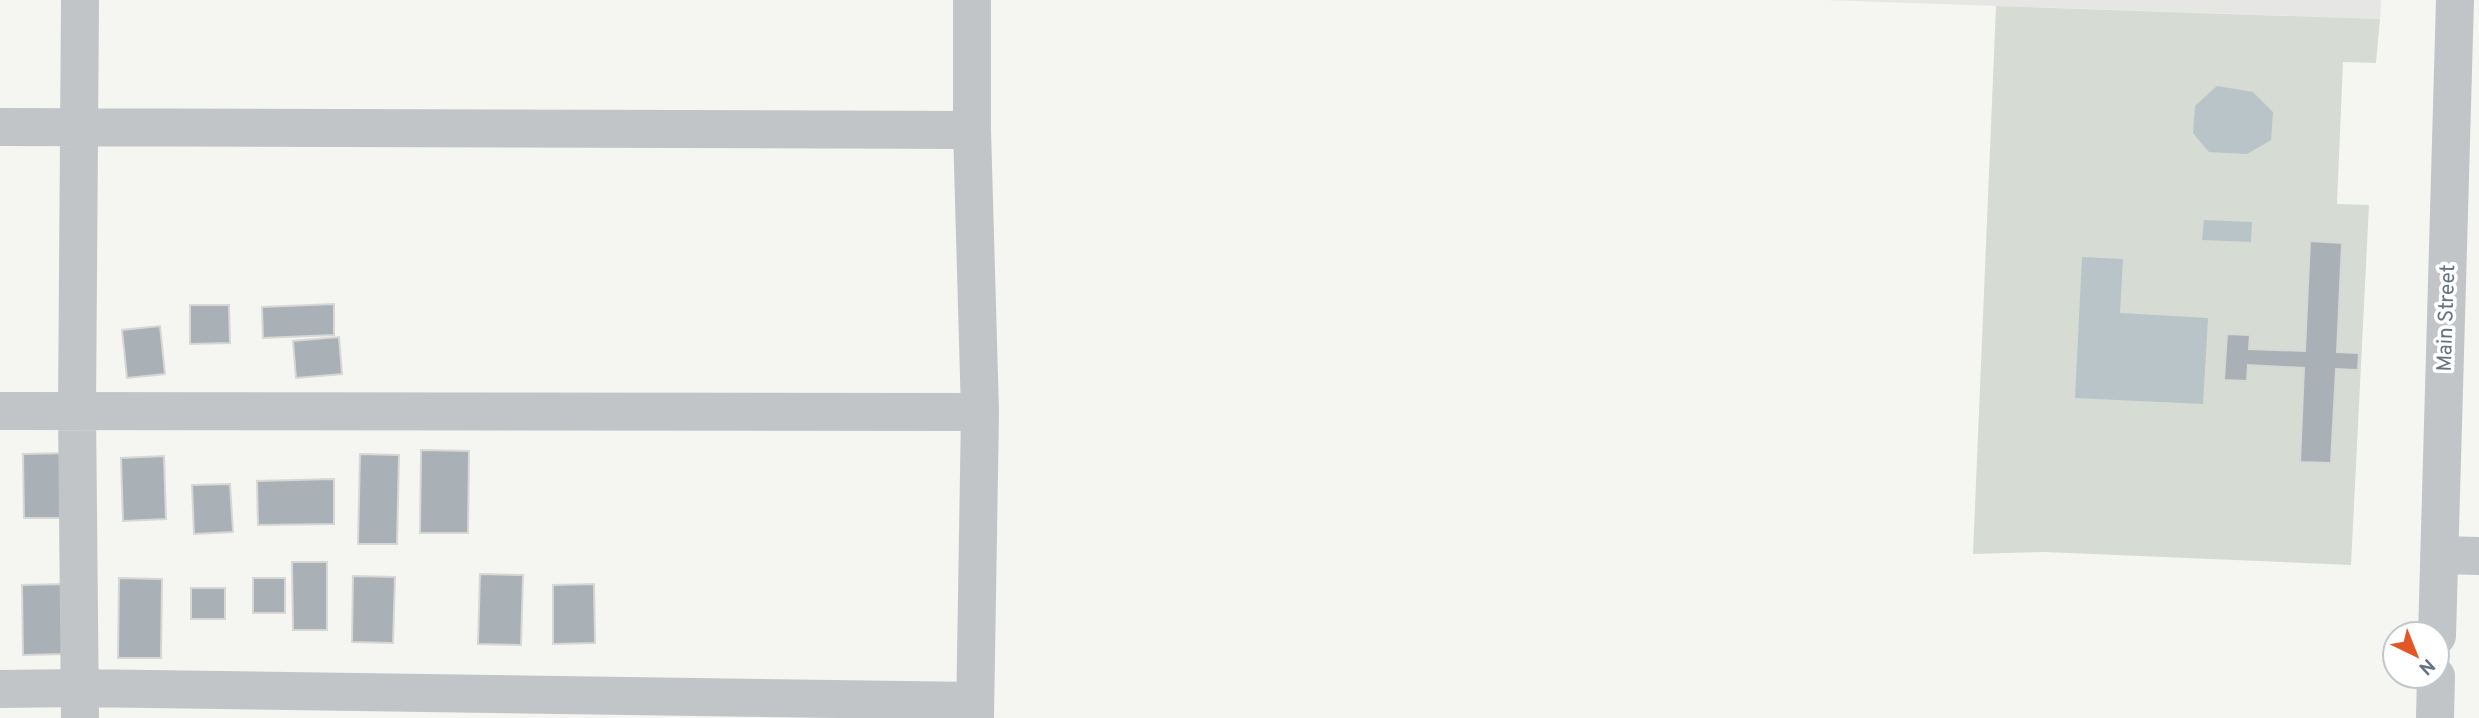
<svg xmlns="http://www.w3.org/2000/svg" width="2479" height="718" font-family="Overpass,sans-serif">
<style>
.built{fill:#e6e7e5}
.green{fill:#d6dcd3}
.water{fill:#b8c4c8}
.building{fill:#a9b0b6;stroke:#d7d7d5;stroke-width:2}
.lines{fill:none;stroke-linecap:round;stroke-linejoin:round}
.minor{stroke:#c1c5c8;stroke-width:38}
.labels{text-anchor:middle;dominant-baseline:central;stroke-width:7;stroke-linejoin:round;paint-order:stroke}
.street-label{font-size:21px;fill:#647483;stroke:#fff}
</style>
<rect width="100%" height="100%" fill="#f5f6f2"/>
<!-- built -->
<path class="built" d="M 1825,0 L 2381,0 L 2380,19 Z"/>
<!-- green -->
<path class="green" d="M 1996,6 L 2380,19 L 2376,63 L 2343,62 L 2337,204 L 2369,205 L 2351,565 L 2044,552 L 1973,554 Z"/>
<!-- water -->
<path class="water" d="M 2217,86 L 2253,92 L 2273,112 L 2271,140 L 2247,154 L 2209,152 L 2193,133 L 2195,106 Z
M 2204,220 L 2252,222 L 2251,242 L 2202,240 Z
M 2082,257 L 2123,259 L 2120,313 L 2208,318 L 2203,404 L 2075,398 Z"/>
<!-- building -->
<path class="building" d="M 2310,241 L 2342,243 L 2337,352 L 2359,353 L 2358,370 L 2336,369 L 2331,463 L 2300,462 L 2304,368 L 2248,365 L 2247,381 L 2224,380 L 2227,334 L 2250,335 L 2249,349 L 2305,351 Z
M 334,304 L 334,335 L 263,338 L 262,307 Z
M 190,305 L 229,305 L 230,343 L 190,344 Z
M 160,326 L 165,374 L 127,378 L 122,330 Z
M 339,337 L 342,374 L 296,378 L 293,341 Z
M 421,450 L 469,451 L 468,533 L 420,533 Z
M 67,453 L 68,518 L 24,518 L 23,454 Z
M 360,454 L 399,455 L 397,544 L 358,544 Z
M 164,456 L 166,519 L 123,521 L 121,458 Z
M 334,479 L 334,524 L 258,525 L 257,481 Z
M 230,484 L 233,532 L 194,534 L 192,485 Z
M 292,562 L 327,562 L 327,630 L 293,630 Z
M 480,574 L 523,575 L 521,645 L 478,644 Z
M 353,576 L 395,577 L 393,643 L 352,642 Z
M 119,578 L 162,579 L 161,658 L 118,658 Z
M 253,578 L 285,578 L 285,613 L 253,613 Z
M 65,584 L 66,654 L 23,655 L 22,585 Z
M 594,584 L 595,643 L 553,644 L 553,585 Z
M 191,588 L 225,588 L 225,619 L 191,619 Z"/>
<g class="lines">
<!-- minor -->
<path class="minor" d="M 972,0 L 972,130 L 980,412 L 975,718
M 0,127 L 972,130
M 0,411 L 980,412
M 2439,555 L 2479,556
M 2437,636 L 2455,0
M 0,689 L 80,688 L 975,701
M 80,718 L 77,410 L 80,0
M 2435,718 L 2436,676"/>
</g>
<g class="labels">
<!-- street labels -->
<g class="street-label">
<text transform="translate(2447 318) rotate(-88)">Main Street</text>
</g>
</g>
<!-- north arrow -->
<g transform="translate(2416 655) rotate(137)"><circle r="33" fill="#ffffff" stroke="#c1c7cd" stroke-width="2"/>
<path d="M0-5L12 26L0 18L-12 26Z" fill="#e25725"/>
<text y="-10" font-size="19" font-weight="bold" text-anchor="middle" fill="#647483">N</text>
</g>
</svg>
